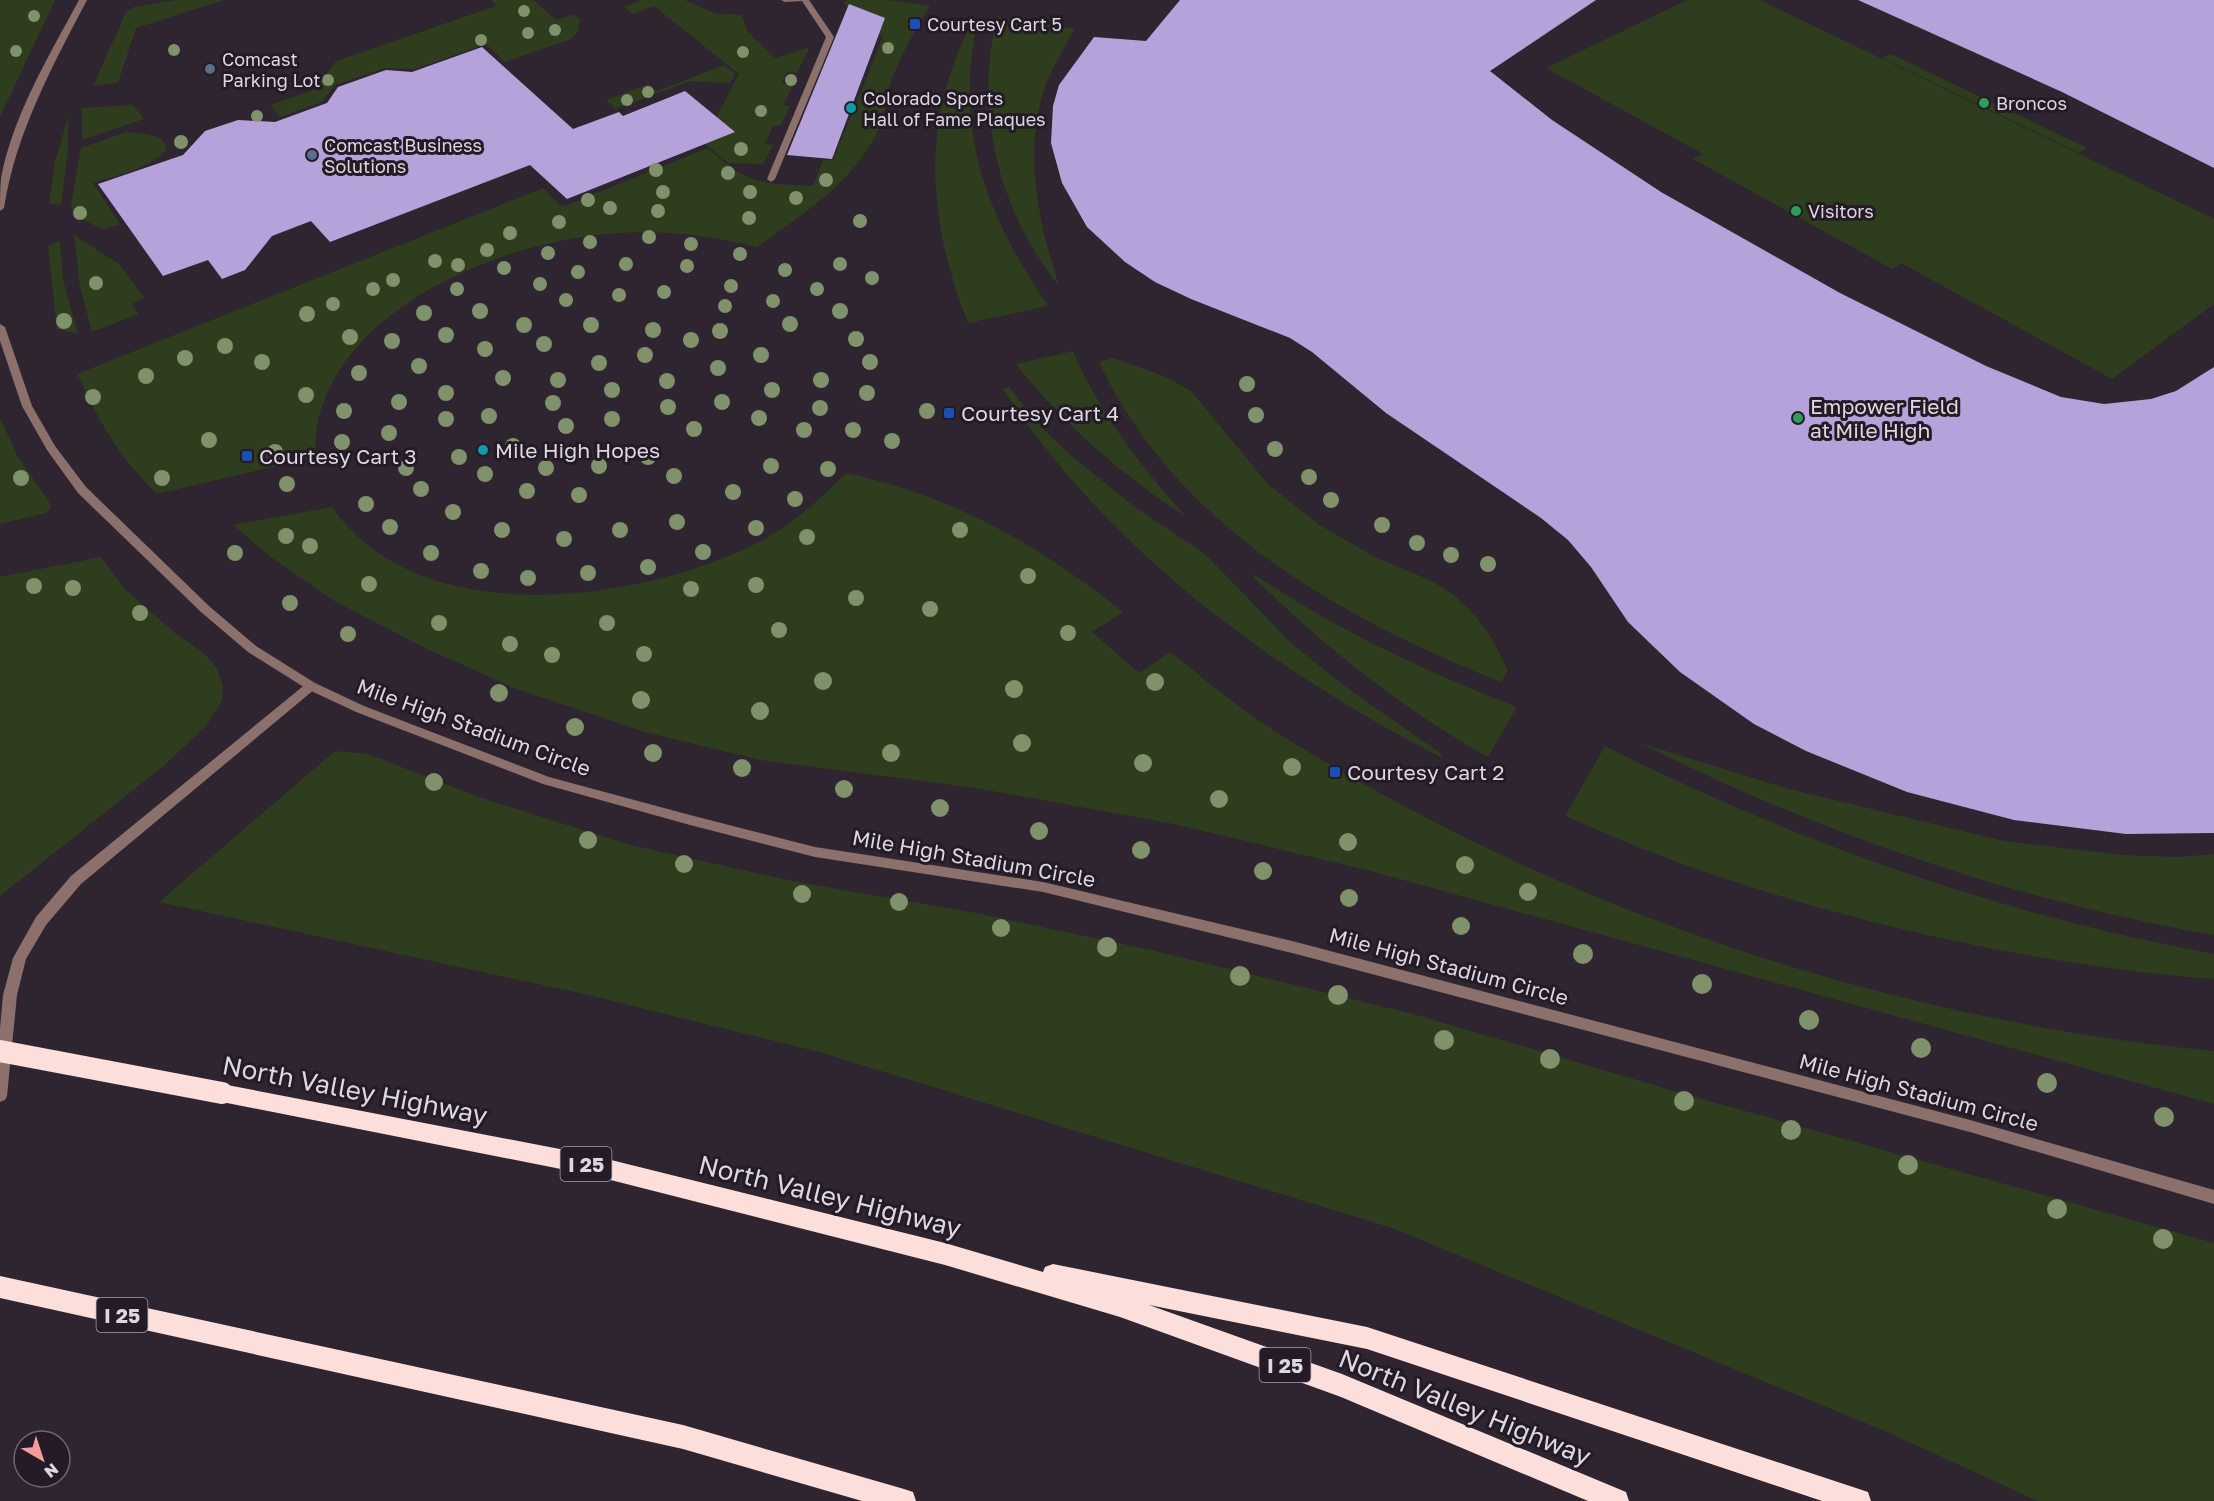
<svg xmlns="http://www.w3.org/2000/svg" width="2214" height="1501" font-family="'Golos Text',sans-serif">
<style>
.green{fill:#2d3d1d}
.building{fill:#b6a2db}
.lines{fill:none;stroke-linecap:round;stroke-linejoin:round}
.service{fill:#8c706b;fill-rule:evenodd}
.minor{fill:#8c706b;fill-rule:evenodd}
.tertiary{fill:#8c706b;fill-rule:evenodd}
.motorway{fill:#fcdfdb;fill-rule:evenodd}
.motorway-bridge{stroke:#fcdfdb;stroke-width:22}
.tree{fill:#7f926c}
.transit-dot{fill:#1a4fb4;stroke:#241b27;stroke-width:2}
.service-dot{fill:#5c6f8a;stroke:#241b27;stroke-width:2}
.leisure-dot{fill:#2e9e5b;stroke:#241b27;stroke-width:2}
.culture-dot{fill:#0f9aa8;stroke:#241b27;stroke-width:2}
.labels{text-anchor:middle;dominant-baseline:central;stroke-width:6;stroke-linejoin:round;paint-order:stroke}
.far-poi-label{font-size:18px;fill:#ddd7df;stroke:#241b27;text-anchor:start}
.shield{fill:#241b27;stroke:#a69fa8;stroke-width:1.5}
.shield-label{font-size:20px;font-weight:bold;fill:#ddd7df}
.poi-label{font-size:21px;fill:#ddd7df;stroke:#241b27;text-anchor:start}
.street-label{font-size:21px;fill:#ddd7df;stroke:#241b27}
.near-street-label{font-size:26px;fill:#ddd7df;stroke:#241b27}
</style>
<rect width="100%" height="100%" fill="#2e2531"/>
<!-- green -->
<path class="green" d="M 0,0 L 55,0 L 0,117 Z
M 175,0 L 224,0 L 136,28 L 118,83 L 93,86 L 126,12 L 134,7 Z
M 491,0 L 533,0 L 556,20 L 574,14 L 580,19 L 578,32 L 571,39 L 505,62 L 486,44 L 415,69 L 385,68 L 335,85 L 322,102 L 280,117 L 270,105 L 316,89 L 336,61 L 496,6 Z
M 642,0 L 685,0 L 716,14 L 742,15 L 747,31 L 775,58 L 810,47 L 797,73 L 787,72 L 782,83 L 793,85 L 783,105 L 790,106 L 781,125 L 773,126 L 765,144 L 773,145 L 763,164 L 728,163 L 703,142 L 739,74 L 654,6 L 633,14 L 627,10 L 625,6 Z
M 847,0 L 889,0 L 930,6 C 915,31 900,56 890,84 C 885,100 885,118 877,133 C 851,184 802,215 757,247 C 711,235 665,230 617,233 C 513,240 361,297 323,404 C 316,421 315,439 315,457 L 157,494 C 116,453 101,425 77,374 L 543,188 L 562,207 L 708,148 C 748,185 760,183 813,186 L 823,160 L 833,160 L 883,37 L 844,4 Z
M 1687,0 L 1760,0 L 2214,219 L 2214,304 L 2112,379 L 1901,263 L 1892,269 L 1693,159 L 1703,154 L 1546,68 Z
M 997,17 L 1075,29 C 1062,52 1047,75 1041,100 C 1025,162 1040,227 1059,286 C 998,209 974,113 997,17 Z
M 973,21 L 978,21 C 953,132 987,215 1048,306 L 968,323 C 928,221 919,121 973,21 Z
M 1891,54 L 2087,148 L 2079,153 L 1882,58 Z
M 724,65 L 735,74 L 730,83 L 690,81 L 616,109 L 606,100 L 649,84 L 657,91 Z
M 133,105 L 144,119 L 82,140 L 82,108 Z
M 68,117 L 68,150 L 61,205 L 49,203 L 55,162 Z
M 126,132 C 141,134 160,132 167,147 C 160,166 111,177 93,183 L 120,224 L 104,230 L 75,216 L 71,205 L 81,148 Z
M 74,235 L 119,264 L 145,298 L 132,304 L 139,314 L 92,332 L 80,287 Z
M 60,241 L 63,279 L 78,334 L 57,329 L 48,246 Z
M 1073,351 C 1100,414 1141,466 1186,517 C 1121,474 1064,425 1016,364 Z
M 1113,358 L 1164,376 L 1191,391 L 1268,484 L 1318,524 L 1373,556 L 1434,582 L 1456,597 L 1475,615 L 1494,642 L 1508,671 L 1501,682 C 1340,618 1175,525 1099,362 Z
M 1009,387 L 1043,429 L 1074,458 L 1136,508 L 1205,554 L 1293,645 L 1354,693 L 1443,755 L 1440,757 C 1269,668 1109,551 1003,389 Z
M 0,418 L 17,455 L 49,502 L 51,507 L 46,513 L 0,524 Z
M 846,473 C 956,497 1035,543 1123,612 L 1092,632 L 1139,673 L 1170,652 C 1203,678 1235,705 1270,728 C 1552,907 1882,1019 2214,1051 L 2214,1104 L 1367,870 L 1174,824 L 976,788 L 760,760 L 645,732 L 517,689 L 427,649 L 336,602 L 272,558 L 233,525 L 332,507 C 418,632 635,603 753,545 C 789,528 818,501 846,473 Z
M 101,557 L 125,589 L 176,634 L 205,654 L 217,669 L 223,686 L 222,700 L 207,725 L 166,764 L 0,896 L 0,577 Z
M 1255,575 C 1337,630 1426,672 1517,707 L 1488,757 C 1401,708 1325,647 1253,577 Z
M 1640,743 L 1789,789 L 2004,841 L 2122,855 L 2178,857 L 2214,854 L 2214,935 C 2015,900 1820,834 1640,743 Z
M 1605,746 C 1797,843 2002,915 2214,954 L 2214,979 C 2031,965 1838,921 1666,858 C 1632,845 1599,830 1565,816 Z
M 335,751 L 368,754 L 479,797 L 630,845 L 792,881 L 976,913 L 1151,950 L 1417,1015 L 1681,1093 L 2214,1243 L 2214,1501 L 2038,1501 L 1887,1432 L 1392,1228 L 819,1052 L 584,994 L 159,902 Z"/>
<!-- building -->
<path class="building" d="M 1180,0 L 1596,0 L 1490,71 L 1552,120 L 1661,192 L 1840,293 L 1986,366 L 2061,397 L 2104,404 L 2151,399 L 2176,391 L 2214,367 L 2214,833 L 2126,834 L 2014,820 L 1907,792 L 1806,751 L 1754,724 L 1680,672 L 1628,622 L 1591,567 L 1568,540 L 1541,518 L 1386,413 L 1312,352 L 1290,338 L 1191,299 L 1155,282 L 1125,262 L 1087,227 L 1062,183 L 1051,143 L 1053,106 L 1059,85 L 1094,37 L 1146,41 Z
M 1858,0 L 2214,0 L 2214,168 L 2062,92 Z
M 849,4 L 885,18 L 832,159 L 787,155 Z
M 482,47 L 573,129 L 619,112 L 623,116 L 685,91 L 735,132 L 567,199 L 530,165 L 330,242 L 311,221 L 272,236 L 245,270 L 222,279 L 208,260 L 163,276 L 98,184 L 183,155 L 205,131 L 238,120 L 275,122 L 327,103 L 338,87 L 386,70 L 412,72 Z"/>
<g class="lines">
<!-- service -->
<path class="service" d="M 781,0 L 809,0 L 834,37 L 775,179 L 771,182 L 767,179 L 826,37 L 802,1 L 785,2 Z"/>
<!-- minor -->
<path class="minor" d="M 311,682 L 317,686 L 315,689 L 81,884 L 46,925 L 26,959 L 17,995 L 7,1096 L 5,1100 L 0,1102 L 0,1028 L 3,995 L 13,958 L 36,917 L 71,876 L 307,683 Z"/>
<!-- tertiary -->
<path class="tertiary" d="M 79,0 L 87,0 C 52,67 16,132 4,208 L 0,211 C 0,200 0,188 1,178 C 13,115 49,56 79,0 Z
M 0,324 L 5,327 L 32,406 L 55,446 L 86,487 L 209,606 L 256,646 L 315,683 L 364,706 L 549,777 L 690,815 L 815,847 L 1043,882 L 1296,942 L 1970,1120 L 2214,1190 L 2214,1204 L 1970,1132 L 1296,954 L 1043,892 L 815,857 L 690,825 L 543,784 L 356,712 L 307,689 L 248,652 L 201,612 L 78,493 L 47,450 L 22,406 L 0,341 Z"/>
<!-- motorway -->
<path class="motorway" d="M 222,1084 L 591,1155 L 945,1243 L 1043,1272 L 1045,1267 L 1053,1264 L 1367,1327 L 1859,1489 L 1868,1492 L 1871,1501 L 1822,1501 L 1367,1349 L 1149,1305 L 1342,1374 L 1626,1492 L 1629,1501 L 1588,1501 L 1341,1397 L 1120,1317 L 945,1265 L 591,1175 L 222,1102 L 215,1100 L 212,1093 L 215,1086 Z
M 0,1276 L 683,1425 L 904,1489 L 913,1492 L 916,1501 L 862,1501 L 683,1449 L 0,1298 Z"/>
<!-- motorway-bridge -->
<path class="motorway-bridge" d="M 0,1051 L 222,1093"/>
</g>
<!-- trees -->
<g class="tree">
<circle cx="524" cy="11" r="6"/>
<circle cx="34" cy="16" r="6"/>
<circle cx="555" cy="30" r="6"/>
<circle cx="528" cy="33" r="6"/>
<circle cx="481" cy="40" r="6"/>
<circle cx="888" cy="48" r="6"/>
<circle cx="174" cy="50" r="6"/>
<circle cx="16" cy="51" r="6"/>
<circle cx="743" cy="52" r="6"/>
<circle cx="328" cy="80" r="6"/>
<circle cx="791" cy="80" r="6"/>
<circle cx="648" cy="92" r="6"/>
<circle cx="627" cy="100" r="6"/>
<circle cx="761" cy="111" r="6"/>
<circle cx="257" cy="116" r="6"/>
<circle cx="181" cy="142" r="7"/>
<circle cx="741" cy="149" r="7"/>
<circle cx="656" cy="170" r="7"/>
<circle cx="728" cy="173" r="7"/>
<circle cx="826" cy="180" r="7"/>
<circle cx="663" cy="192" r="7"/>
<circle cx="750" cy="192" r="7"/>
<circle cx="796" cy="198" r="7"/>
<circle cx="588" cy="200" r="7"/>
<circle cx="610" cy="208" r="7"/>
<circle cx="658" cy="211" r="7"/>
<circle cx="80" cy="213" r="7"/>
<circle cx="749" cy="218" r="7"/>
<circle cx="860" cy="221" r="7"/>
<circle cx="559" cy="222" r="7"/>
<circle cx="510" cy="233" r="7"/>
<circle cx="649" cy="237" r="7"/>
<circle cx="590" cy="242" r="7"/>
<circle cx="691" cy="244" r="7"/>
<circle cx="487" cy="250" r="7"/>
<circle cx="548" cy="253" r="7"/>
<circle cx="740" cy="254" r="7"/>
<circle cx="435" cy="261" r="7"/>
<circle cx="626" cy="264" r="7"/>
<circle cx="840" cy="264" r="7"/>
<circle cx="458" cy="265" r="7"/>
<circle cx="687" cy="266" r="7"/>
<circle cx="504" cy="268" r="7"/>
<circle cx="785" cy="270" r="7"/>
<circle cx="578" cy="272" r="7"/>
<circle cx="872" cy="278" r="7"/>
<circle cx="393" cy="280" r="7"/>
<circle cx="96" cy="283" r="7"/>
<circle cx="540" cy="284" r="7"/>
<circle cx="731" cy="286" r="7"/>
<circle cx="373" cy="289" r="7"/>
<circle cx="457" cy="289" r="7"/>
<circle cx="817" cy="289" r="7"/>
<circle cx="664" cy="292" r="7"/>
<circle cx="619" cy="295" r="7"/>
<circle cx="566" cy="300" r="7"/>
<circle cx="773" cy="301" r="7"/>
<circle cx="333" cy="304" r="7"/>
<circle cx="725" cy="306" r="7"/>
<circle cx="480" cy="311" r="8"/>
<circle cx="840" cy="311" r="8"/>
<circle cx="424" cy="313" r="8"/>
<circle cx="307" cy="314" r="8"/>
<circle cx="64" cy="321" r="8"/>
<circle cx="790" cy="324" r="8"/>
<circle cx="524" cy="325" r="8"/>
<circle cx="591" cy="325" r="8"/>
<circle cx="653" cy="330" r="8"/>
<circle cx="720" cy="331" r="8"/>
<circle cx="446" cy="335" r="8"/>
<circle cx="350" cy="337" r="8"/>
<circle cx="856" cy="339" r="8"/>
<circle cx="691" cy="340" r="8"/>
<circle cx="392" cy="341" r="8"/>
<circle cx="544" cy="344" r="8"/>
<circle cx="225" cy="346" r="8"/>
<circle cx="485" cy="349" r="8"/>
<circle cx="645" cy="355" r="8"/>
<circle cx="761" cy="355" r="8"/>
<circle cx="185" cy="358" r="8"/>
<circle cx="262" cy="362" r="8"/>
<circle cx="870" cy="362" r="8"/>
<circle cx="599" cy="363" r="8"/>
<circle cx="419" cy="366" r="8"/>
<circle cx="718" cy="368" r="8"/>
<circle cx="359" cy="373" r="8"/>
<circle cx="146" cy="376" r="8"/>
<circle cx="503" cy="378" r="8"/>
<circle cx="558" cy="380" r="8"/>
<circle cx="821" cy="380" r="8"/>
<circle cx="667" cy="381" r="8"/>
<circle cx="1247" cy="384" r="8"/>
<circle cx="612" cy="390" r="8"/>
<circle cx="772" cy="390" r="8"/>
<circle cx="446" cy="393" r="8"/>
<circle cx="867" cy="393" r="8"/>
<circle cx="306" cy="395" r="8"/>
<circle cx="93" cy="397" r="8"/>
<circle cx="399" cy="402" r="8"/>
<circle cx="722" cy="402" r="8"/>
<circle cx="553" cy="403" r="8"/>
<circle cx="668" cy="407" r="8"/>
<circle cx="820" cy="408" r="8"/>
<circle cx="344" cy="411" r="8"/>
<circle cx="927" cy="411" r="8"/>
<circle cx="1256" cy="415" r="8"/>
<circle cx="489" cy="416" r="8"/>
<circle cx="759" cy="418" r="8"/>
<circle cx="446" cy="419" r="8"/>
<circle cx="612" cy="419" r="8"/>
<circle cx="566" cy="426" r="8"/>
<circle cx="694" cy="429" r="8"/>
<circle cx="804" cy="430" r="8"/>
<circle cx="853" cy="430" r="8"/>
<circle cx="389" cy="433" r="8"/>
<circle cx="209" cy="440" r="8"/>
<circle cx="892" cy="441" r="8"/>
<circle cx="342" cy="442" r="8"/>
<circle cx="513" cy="446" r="8"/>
<circle cx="1275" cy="449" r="8"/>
<circle cx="275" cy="452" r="8"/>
<circle cx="459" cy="457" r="8"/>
<circle cx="648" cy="457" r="8"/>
<circle cx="599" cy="466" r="8"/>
<circle cx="771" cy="466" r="8"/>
<circle cx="406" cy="468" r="8"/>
<circle cx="546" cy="468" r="8"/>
<circle cx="828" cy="469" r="8"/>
<circle cx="485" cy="474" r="8"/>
<circle cx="674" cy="476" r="8"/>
<circle cx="1309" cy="477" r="8"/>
<circle cx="21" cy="478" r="8"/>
<circle cx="162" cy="478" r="8"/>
<circle cx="287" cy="484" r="8"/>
<circle cx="421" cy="489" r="8"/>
<circle cx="527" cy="491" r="8"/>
<circle cx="733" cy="492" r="8"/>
<circle cx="579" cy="495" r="8"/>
<circle cx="795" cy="499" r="8"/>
<circle cx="1331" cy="500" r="8"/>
<circle cx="366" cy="504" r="8"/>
<circle cx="453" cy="512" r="8"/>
<circle cx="677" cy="522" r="8"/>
<circle cx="1382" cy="525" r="8"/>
<circle cx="390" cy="527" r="8"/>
<circle cx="756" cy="528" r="8"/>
<circle cx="502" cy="530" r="8"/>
<circle cx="620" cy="530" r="8"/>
<circle cx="960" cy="530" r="8"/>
<circle cx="286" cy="536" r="8"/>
<circle cx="807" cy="537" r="8"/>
<circle cx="564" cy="539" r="8"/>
<circle cx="1417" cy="543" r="8"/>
<circle cx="310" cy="546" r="8"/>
<circle cx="703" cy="552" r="8"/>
<circle cx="235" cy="553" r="8"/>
<circle cx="431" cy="553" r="8"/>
<circle cx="1451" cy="555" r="8"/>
<circle cx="1488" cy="564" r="8"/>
<circle cx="648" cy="567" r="8"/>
<circle cx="481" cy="571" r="8"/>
<circle cx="588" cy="573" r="8"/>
<circle cx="1028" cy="576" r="8"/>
<circle cx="528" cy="578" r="8"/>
<circle cx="369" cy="584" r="8"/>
<circle cx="756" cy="585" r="8"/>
<circle cx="34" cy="586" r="8"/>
<circle cx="73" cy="588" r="8"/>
<circle cx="691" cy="589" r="8"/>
<circle cx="856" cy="598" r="8"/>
<circle cx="290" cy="603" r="8"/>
<circle cx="930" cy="609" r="8"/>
<circle cx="140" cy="613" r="8"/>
<circle cx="439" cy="623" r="8"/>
<circle cx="607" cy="623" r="8"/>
<circle cx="779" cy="630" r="8"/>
<circle cx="1068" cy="633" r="8"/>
<circle cx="348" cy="634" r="8"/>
<circle cx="510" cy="644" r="8"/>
<circle cx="644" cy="654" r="8"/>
<circle cx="552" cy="655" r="8"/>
<circle cx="823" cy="681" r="9"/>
<circle cx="1155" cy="682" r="9"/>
<circle cx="1014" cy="689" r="9"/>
<circle cx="499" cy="693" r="9"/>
<circle cx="641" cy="700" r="9"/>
<circle cx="760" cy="711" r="9"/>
<circle cx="575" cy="727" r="9"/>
<circle cx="1022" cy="743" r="9"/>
<circle cx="653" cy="753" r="9"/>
<circle cx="891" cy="753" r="9"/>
<circle cx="1143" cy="763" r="9"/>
<circle cx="1292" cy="767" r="9"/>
<circle cx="742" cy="768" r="9"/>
<circle cx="434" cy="782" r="9"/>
<circle cx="844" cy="789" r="9"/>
<circle cx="1219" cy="799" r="9"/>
<circle cx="940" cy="808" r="9"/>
<circle cx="1039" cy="831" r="9"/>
<circle cx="588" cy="840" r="9"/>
<circle cx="1348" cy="842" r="9"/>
<circle cx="1141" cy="850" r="9"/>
<circle cx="684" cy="864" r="9"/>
<circle cx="1465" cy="865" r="9"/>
<circle cx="1263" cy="871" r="9"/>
<circle cx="1528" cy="892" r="9"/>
<circle cx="802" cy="894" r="9"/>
<circle cx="1349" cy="898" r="9"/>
<circle cx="899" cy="902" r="9"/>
<circle cx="1461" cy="926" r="9"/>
<circle cx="1001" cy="928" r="9"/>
<circle cx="1107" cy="947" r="10"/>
<circle cx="1583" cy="954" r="10"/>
<circle cx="1240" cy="976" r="10"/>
<circle cx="1702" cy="984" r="10"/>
<circle cx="1338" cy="995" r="10"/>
<circle cx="1809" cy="1020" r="10"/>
<circle cx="1444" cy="1040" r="10"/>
<circle cx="1921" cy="1048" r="10"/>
<circle cx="1550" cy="1059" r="10"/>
<circle cx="2047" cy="1083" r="10"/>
<circle cx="1684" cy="1101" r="10"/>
<circle cx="2164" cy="1117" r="10"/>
<circle cx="1791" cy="1130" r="10"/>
<circle cx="1908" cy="1165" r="10"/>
<circle cx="2057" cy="1209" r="10"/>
<circle cx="2163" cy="1239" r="10"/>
</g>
<!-- markers -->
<g class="transit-dot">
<rect x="909" y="18" width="12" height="12" rx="3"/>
<rect x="943" y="407" width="12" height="12" rx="3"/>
<rect x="241" y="450" width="12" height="12" rx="3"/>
<rect x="1329" y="766" width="12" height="12" rx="3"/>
</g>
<g class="service-dot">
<circle cx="210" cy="69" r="6"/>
<circle cx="312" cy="155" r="6"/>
</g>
<g class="leisure-dot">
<circle cx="1984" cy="103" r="6"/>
<circle cx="1796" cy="211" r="6"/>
<circle cx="1798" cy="418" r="6"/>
</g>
<g class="culture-dot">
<circle cx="851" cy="108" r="6"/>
<circle cx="483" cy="450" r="6"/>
</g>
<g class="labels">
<!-- far-poi labels -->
<g class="far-poi-label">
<text x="927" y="24">Courtesy Cart 5</text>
<text x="222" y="59">Comcast<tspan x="222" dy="21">Parking Lot</tspan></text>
<text x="863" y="98">Colorado Sports<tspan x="863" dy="21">Hall of Fame Plaques</tspan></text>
<text x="1996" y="103">Broncos</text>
<text x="324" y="145">Comcast Business<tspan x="324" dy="21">Solutions</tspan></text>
<text x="1808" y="211">Visitors</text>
</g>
<!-- shield labels -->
<g class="shield">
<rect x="560.5" y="1147" width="51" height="34" rx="4.5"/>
<rect x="96.5" y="1298" width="51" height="34" rx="4.5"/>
<rect x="1259.5" y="1348" width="51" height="34" rx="4.5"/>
</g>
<g class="shield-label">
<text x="586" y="1164">I 25</text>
<text x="122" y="1315">I 25</text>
<text x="1285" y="1365">I 25</text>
</g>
<!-- poi labels -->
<g class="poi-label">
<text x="1810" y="406">Empower Field<tspan x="1810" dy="24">at Mile High</tspan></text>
<text x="961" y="413">Courtesy Cart 4</text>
<text x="495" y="450">Mile High Hopes</text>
<text x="259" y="456">Courtesy Cart 3</text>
<text x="1347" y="772">Courtesy Cart 2</text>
</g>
<!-- street labels -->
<g class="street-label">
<text transform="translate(474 727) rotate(20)">Mile High Stadium Circle</text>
<text transform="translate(974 858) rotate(10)">Mile High Stadium Circle</text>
<text transform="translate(1449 966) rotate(15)">Mile High Stadium Circle</text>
<text transform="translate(1919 1092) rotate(15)">Mile High Stadium Circle</text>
</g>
<!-- near-street labels -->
<g class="near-street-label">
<text transform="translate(355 1090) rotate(11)">North Valley Highway</text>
<text transform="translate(830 1196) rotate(14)">North Valley Highway</text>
<text transform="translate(1465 1407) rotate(22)">North Valley Highway</text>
</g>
</g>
<!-- north arrow -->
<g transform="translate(42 1459) rotate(141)"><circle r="28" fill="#241b27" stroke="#6e6671" stroke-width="1.5"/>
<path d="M0-4.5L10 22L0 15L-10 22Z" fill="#f59b99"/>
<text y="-9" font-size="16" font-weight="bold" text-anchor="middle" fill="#ddd7df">N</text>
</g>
</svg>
